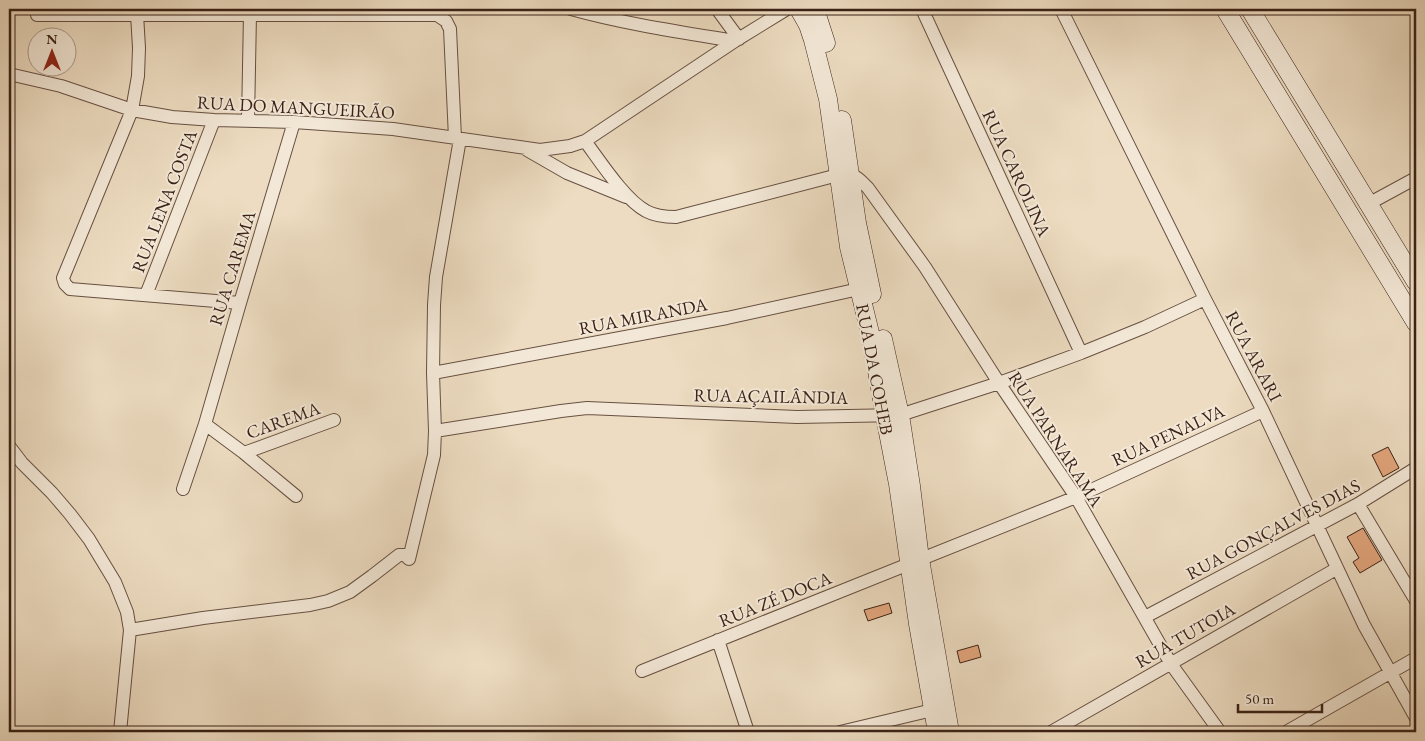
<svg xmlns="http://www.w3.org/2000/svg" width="1425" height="741" font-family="'EB Garamond',serif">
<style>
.building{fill:#e4a67d;stroke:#3a2117}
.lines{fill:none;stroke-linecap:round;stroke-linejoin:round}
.street-casing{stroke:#675042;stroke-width:14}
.secondary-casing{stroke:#3a2117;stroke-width:19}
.street{stroke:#f3e8d7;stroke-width:12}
.secondary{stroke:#f3e8d7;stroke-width:18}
.labels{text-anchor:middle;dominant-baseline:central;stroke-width:4;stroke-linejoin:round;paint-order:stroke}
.street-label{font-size:18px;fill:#3a2117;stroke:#f3e8d7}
</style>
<rect width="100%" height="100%" fill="#eddcc1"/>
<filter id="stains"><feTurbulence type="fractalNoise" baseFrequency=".004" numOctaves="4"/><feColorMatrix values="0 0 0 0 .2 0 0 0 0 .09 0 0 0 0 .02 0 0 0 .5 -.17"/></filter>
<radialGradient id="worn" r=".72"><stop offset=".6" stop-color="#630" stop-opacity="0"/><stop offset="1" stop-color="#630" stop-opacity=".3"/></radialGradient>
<!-- building -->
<path class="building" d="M 1388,447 L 1399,468 L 1383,477 L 1372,455 Z
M 1363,528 L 1382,560 L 1360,573 L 1353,562 L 1359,558 L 1347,537 Z
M 889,603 L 892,613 L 868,621 L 864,610 Z
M 978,645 L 981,657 L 960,663 L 957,651 Z"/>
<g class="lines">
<!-- street casing -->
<g class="street-casing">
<path id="street" d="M 571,9 C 625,24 680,32 735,41
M 717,9 L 739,39
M 922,9 L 1081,353
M 1061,9 L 1205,299 L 1263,411 L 1364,625 L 1416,718
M 137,14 L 139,48 L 138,76 L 132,110 L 63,278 L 65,284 L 70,289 L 240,303
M 37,15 L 437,15 L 446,21 L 450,29 L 455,138
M 9,74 L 61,86 L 132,110 L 172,117 L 214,120 L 294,122 L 393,129 L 540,150 L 570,146 L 585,141 C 600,161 625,200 646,211 C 655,216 665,217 676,217 L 838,175 C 855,173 856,176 868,188 L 925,267 L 999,383 L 1076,497 L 1171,664 L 1220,732
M 248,120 L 250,14
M 460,139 L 436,277 L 434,305 L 433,373 L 435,431 L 561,411 L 587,408 L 797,417 L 900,415 L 999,383 L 1081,353 L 1145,327 L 1205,299
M 585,141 L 735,41 L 787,9
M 527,150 L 567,173 L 626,197
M 1370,203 L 1416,178
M 146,295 L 214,120
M 433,373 L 727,318 L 859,289
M 205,424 L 244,453 L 296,496
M 9,446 L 22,463 L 52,493 L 70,514 L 89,539 L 115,582 L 127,612 L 130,630 L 120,732
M 244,453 L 334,420
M 183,489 L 205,424 L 240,303 L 294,122
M 1358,504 L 1416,601
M 1145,617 L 1358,504 L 1416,468
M 130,630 L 203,618 L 310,605 L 328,601 L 350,592 L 372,576 L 399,555 L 405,555 L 409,559 L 434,455 L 435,431
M 718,640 L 748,732
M 642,671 L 1076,497 L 1263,411
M 840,732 L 941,708
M 1051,732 L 1336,569
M 1286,732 L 1416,658"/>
</g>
<!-- secondary casing -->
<g class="secondary-casing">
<path id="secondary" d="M 799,9 L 808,25 L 813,40 L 828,99 L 849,247 L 871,337 L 887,427 L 898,484 L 918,624 L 937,732
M 815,9 L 826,43
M 1225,9 L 1416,323
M 1250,9 L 1416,282
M 842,120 L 857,223 L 872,294
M 883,339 L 900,415 L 911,486 L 920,559 L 950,732"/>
</g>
<!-- street -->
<use href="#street" class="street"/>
<!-- secondary -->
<use href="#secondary" class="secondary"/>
</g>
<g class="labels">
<!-- street labels -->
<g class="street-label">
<text transform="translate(296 107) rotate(3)">RUA DO MANGUEIRÃO</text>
<text transform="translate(1017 173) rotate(65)">RUA CAROLINA</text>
<text transform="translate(164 201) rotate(-69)">RUA LENA COSTA</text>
<text transform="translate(232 268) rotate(-73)">RUA CAREMA</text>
<text transform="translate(643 316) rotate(-11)">RUA MIRANDA</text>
<text transform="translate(1254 356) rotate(62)">RUA ARARI</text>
<text transform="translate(875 369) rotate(79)">RUA DA COHEB</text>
<text transform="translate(771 396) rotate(1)">RUA AÇAILÂNDIA</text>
<text transform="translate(283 420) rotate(-20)">CAREMA</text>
<text transform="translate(1168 435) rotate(-25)">RUA PENALVA</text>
<text transform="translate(1056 439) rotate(57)">RUA PARNARAMA</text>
<text transform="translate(1273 529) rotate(-28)">RUA GONÇALVES DIAS</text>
<text transform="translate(775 599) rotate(-22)">RUA ZÉ DOCA</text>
<text transform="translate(1185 635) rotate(-30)">RUA TUTOIA</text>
</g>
</g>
<!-- margin -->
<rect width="1425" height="741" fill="none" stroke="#eddcc1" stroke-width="30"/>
<rect x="10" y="10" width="1405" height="721" fill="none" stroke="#3a2117" stroke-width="2.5"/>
<rect x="15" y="15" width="1395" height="711" fill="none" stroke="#3a2117"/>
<!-- north arrow -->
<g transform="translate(52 52)"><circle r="24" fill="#f3e8d7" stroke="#a9988a"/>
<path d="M0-4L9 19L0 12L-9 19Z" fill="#8f2418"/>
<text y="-8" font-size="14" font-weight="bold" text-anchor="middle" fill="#3a2117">N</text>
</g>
<!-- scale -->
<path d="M1238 704v8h84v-8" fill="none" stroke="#3a2117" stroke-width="2.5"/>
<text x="1245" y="704" font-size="15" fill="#3a2117" stroke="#f3e8d7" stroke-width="4" paint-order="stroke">50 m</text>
<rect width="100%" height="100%" filter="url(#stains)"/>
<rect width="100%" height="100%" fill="url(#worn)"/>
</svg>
